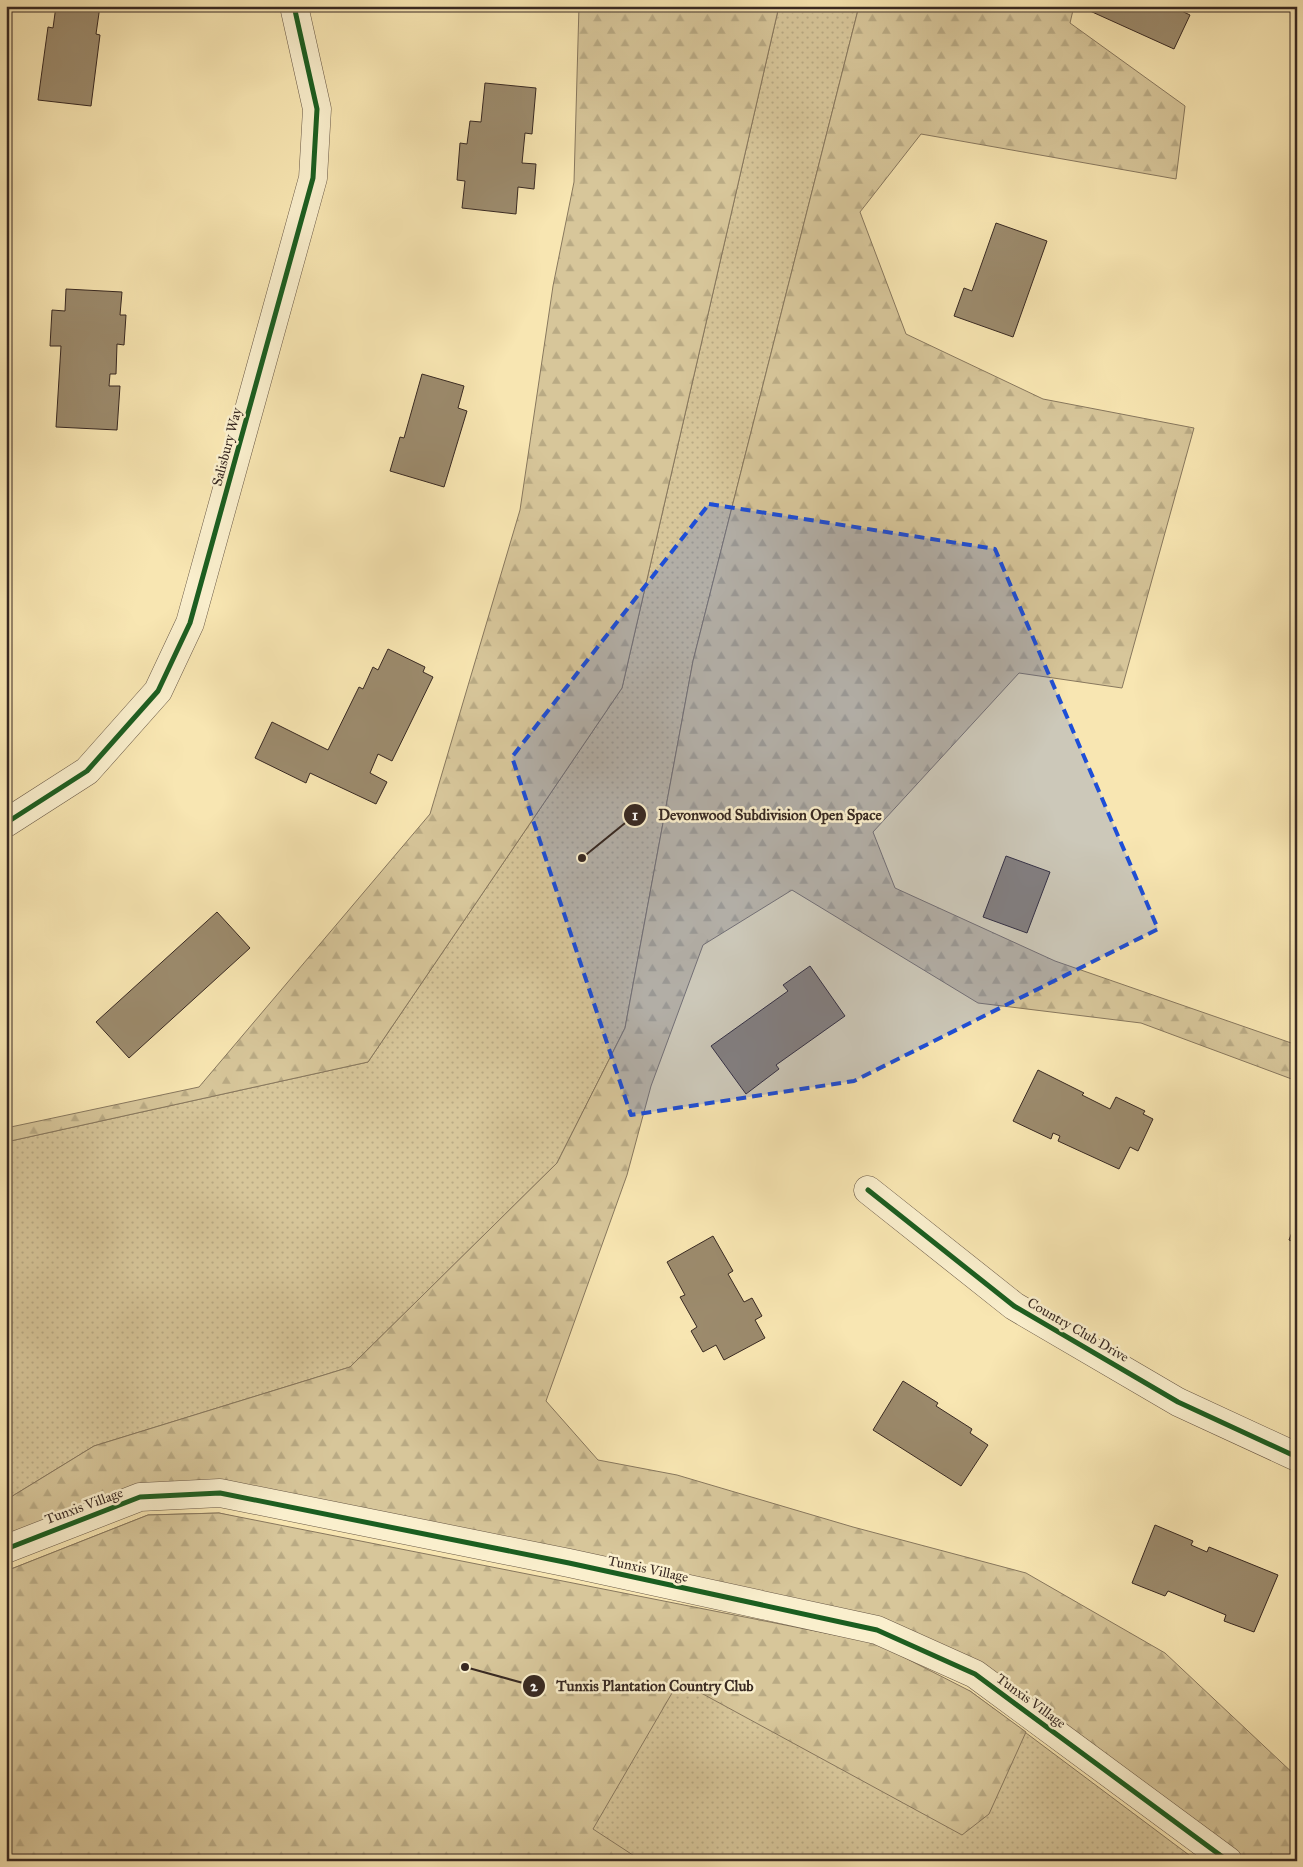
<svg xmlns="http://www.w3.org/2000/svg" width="1303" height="1867" font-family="'IM FELL Great Primer',serif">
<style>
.grass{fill:url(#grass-dots);stroke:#88785e}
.forest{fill:url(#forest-firs);stroke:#88785e}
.building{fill:#9c8b6d;stroke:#382922}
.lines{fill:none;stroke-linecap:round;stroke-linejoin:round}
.minor-casing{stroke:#685846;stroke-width:29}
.minor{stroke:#faefcd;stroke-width:28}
.cycleway-casing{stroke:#faefcd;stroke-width:8}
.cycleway{stroke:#1b5e20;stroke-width:5}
.marked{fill:#1d4ed8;fill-opacity:0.2;stroke:#1d4ed8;stroke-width:4;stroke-dasharray:10 6;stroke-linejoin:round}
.labels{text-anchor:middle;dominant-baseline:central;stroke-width:5;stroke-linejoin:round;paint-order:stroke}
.street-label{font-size:14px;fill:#382922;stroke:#faefcd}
.leader{fill:none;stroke:#382922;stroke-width:2}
.callout-dot{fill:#382922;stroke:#faefcd;stroke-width:2}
.mark-label{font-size:15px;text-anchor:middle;font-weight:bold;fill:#fff}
.callout-label{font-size:15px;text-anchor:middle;font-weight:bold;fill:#382922;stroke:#faefcd;stroke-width:5;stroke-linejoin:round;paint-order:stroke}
</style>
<defs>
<pattern id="grass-dots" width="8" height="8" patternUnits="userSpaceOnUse" patternTransform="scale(1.25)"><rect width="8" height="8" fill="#d7c69a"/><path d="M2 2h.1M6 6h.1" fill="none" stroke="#b9aa84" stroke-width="1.8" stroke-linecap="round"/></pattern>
<pattern id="forest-firs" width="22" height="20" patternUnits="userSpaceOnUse" patternTransform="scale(1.25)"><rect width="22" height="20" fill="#d7c69a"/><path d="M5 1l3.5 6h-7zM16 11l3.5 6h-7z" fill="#b9aa84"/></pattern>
</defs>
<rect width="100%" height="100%" fill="#f8e6b2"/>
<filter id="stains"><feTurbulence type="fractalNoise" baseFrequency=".004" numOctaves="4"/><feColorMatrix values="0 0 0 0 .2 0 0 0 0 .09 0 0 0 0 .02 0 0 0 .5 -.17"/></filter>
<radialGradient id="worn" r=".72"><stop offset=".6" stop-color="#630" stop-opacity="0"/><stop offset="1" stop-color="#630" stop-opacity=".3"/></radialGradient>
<!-- grass -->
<path class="grass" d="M 779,6 L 859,6 L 693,661 L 625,1028 L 557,1163 L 350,1367 L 94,1446 L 6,1500 L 6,1142 L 368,1062 L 622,688 Z
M 219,1513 L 970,1691 L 1197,1861 L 6,1861 L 6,1571 L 148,1515 Z"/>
<!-- forest -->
<path class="forest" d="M 579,6 L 779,6 L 622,688 L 368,1062 L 6,1142 L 6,1128 L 199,1087 L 430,814 L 520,510 L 553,286 L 574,182 Z
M 859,6 L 1074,6 L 1070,23 L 1185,106 L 1176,179 L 921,134 L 860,212 L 906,334 L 1043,399 L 1194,428 L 1122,688 L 1019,673 L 873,832 L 895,888 L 1055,961 L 1297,1045 L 1297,1081 L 1141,1023 L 978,1003 L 792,890 L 703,945 L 651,1086 L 627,1175 L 546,1401 L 598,1460 L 677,1475 L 853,1527 L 1026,1573 L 1165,1653 L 1297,1777 L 1297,1861 L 1228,1861 L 975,1674 L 877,1630 L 220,1493 L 140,1497 L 6,1549 L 6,1500 L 94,1446 L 350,1367 L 557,1163 L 625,1028 L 693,661 Z
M 219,1513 L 876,1643 L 970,1691 L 1026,1732 L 989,1814 L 962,1835 L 679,1681 L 593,1829 L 642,1861 L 6,1861 L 6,1571 L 148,1515 Z"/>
<!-- building -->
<path class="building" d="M 56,6 L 100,6 L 96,34 L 100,35 L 91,106 L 38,100 L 48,27 L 53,28 Z
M 1092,6 L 1171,6 L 1190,15 L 1174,49 L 1090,11 Z
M 485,83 L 536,88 L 532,134 L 525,133 L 522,163 L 536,164 L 534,189 L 518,187 L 516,214 L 462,208 L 465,181 L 457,180 L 460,143 L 467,144 L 470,121 L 481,122 Z
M 996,223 L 1047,241 L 1013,337 L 954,316 L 964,288 L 972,291 Z
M 66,289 L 122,292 L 120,315 L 126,315 L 124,345 L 117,344 L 116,374 L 110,374 L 109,386 L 120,386 L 117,430 L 56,427 L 61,346 L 50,346 L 52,310 L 65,311 Z
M 422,374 L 464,386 L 458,408 L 467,411 L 444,487 L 390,471 L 400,437 L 404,438 Z
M 388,649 L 425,667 L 423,672 L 433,677 L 392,761 L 378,754 L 370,773 L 387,782 L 376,804 L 310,773 L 306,783 L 255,758 L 272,722 L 328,750 L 359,687 L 363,689 L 373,667 L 378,670 Z
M 1006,856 L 1050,872 L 1027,933 L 983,917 Z
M 217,912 L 250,948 L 129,1058 L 96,1022 Z
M 810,966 L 845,1016 L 776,1065 L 779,1069 L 746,1094 L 711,1046 L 788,991 L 783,985 Z
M 1038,1070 L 1084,1093 L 1082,1095 L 1110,1109 L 1116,1097 L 1145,1111 L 1143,1114 L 1153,1119 L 1138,1151 L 1130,1147 L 1119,1169 L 1058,1141 L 1060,1136 L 1053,1133 L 1051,1139 L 1013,1121 Z
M 1297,1219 L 1297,1243 L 1289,1240 Z
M 713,1236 L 733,1271 L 728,1274 L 744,1302 L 752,1298 L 762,1316 L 755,1320 L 765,1338 L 724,1360 L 716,1345 L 703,1352 L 691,1331 L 697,1327 L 680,1297 L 685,1295 L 667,1262 Z
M 903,1381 L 938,1403 L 936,1406 L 972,1429 L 970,1433 L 988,1445 L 961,1486 L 873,1430 Z
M 1155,1525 L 1193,1541 L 1191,1545 L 1207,1552 L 1209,1547 L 1278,1575 L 1254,1632 L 1224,1621 L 1226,1615 L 1168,1591 L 1165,1596 L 1132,1583 Z"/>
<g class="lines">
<!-- minor casing -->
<g class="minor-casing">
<path id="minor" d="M 6,823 L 87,771 L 158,691 L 190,623 L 313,178 L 317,109 L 294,6
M 868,1190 L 1014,1306 L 1178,1402 L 1297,1457
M 6,1549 L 140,1497 L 220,1493 L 569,1563 L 877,1630 L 975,1674 L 1228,1861"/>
</g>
<!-- minor -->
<use href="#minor" class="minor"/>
<!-- cycleway casing -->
<g class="cycleway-casing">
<path id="cycleway" d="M 6,823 L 87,771 L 158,691 L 190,623 L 313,178 L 317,109 L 294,6
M 868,1190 L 1014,1306 L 1178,1402 L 1297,1457
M 6,1549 L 140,1497 L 220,1493 L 569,1563 L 877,1630 L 975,1674 L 1228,1861"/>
</g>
<!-- cycleway -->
<use href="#cycleway" class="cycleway"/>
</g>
<!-- marked area -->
<path class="marked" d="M 709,504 L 995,549 L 1158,929 L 854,1081 L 631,1115 L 512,757 Z"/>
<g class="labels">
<!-- street labels -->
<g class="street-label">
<text transform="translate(227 447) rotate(-75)">Salisbury Way</text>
<text transform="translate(1078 1330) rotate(30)">Country Club Drive</text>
<text transform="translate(84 1506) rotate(-20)">Tunxis Village</text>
<text transform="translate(648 1569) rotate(12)">Tunxis Village</text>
<text transform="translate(1031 1701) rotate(36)">Tunxis Village</text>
</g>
</g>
<!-- callouts -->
<path class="leader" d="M582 858L635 815M465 1667L534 1686"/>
<g class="callout-dot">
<circle cx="582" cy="858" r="5"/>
<circle cx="465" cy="1667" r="5"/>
<circle cx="635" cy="815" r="12"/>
<circle cx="534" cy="1686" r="12"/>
</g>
<g class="mark-label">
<text x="635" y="820">1</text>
<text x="534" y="1691">2</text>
</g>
<g class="callout-label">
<text x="770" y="820">Devonwood Subdivision Open Space</text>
<text x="655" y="1691">Tunxis Plantation Country Club</text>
</g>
<!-- margin -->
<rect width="1303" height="1867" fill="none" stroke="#f8e6b2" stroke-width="25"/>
<rect x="8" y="8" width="1288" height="1852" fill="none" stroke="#382922" stroke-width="2.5"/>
<rect x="12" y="12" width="1278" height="1842" fill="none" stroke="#382922"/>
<rect width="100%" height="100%" filter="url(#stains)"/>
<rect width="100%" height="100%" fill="url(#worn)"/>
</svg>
